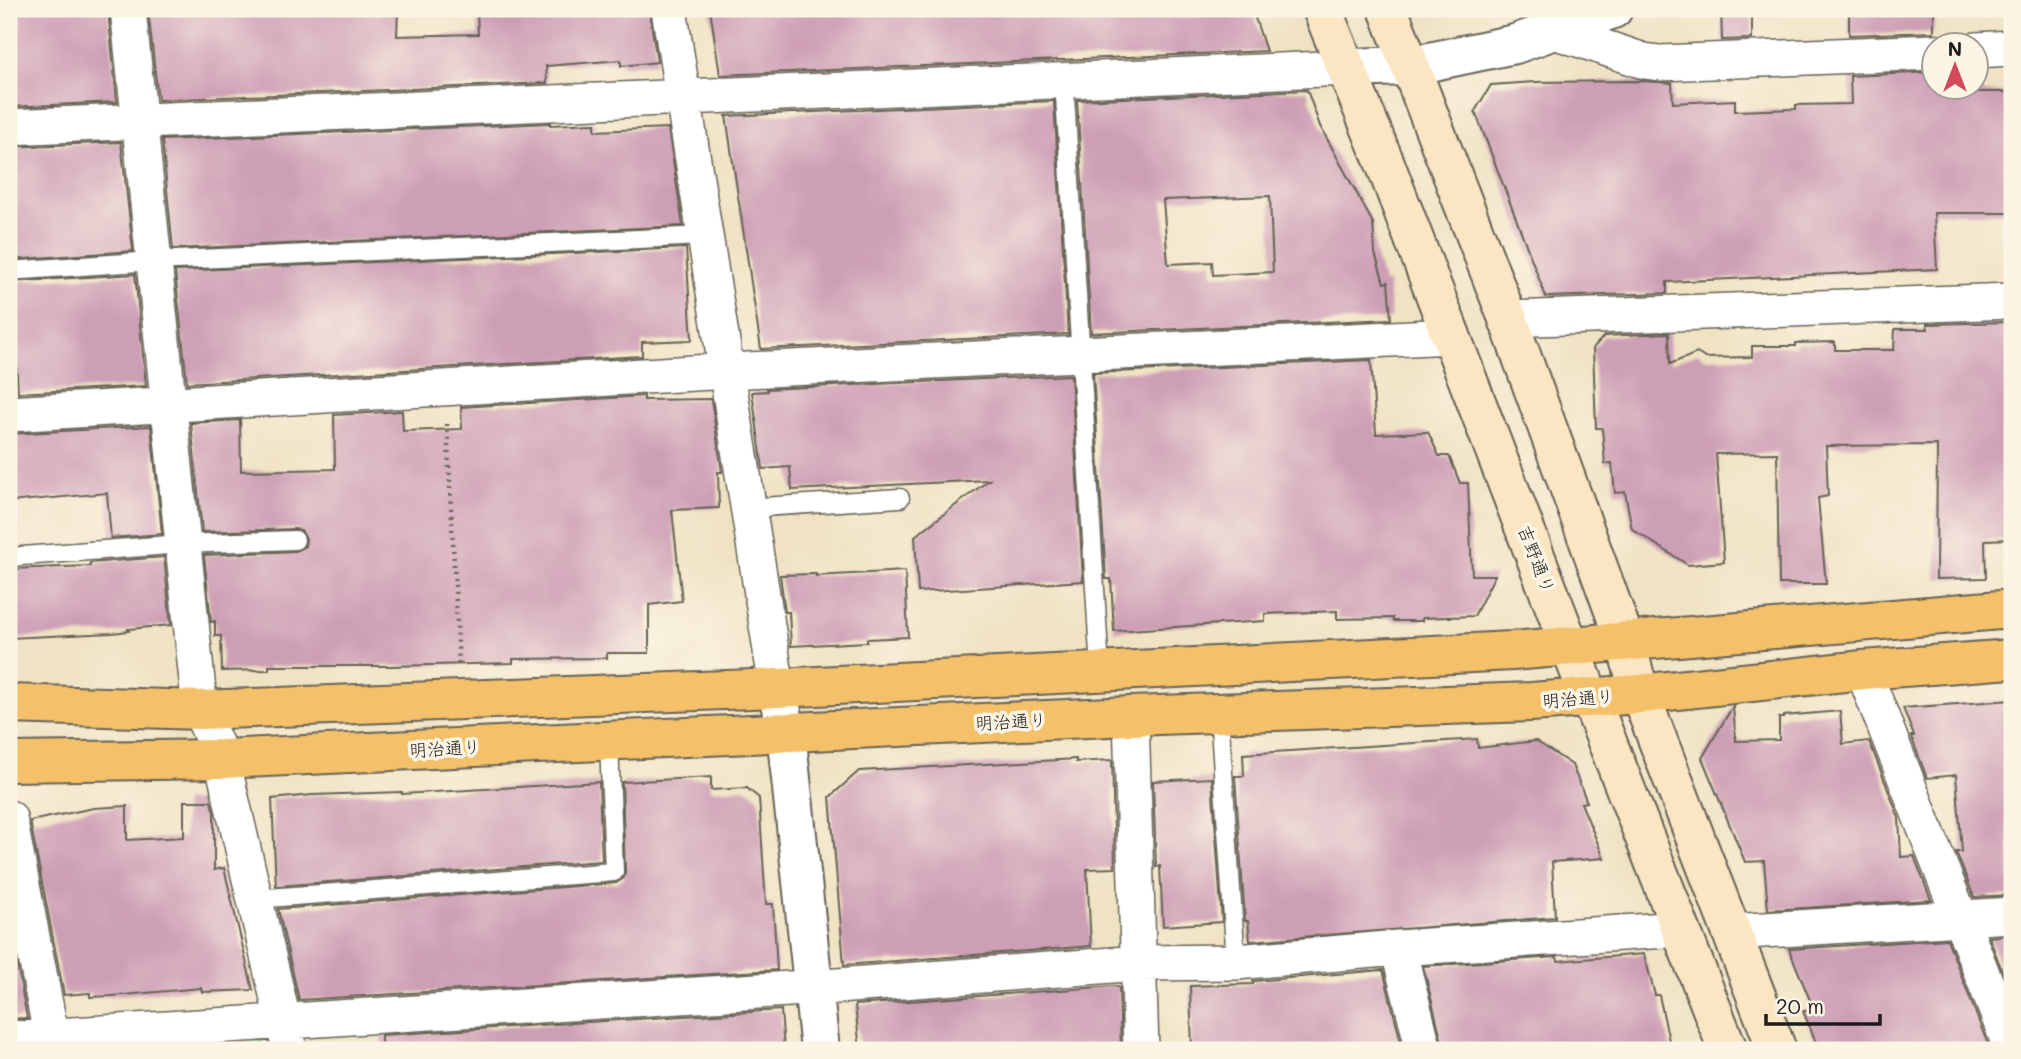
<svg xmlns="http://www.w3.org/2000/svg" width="2021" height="1059" font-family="Mali,'Klee One',sans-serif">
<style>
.green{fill:#90df9d;stroke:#567e5c;stroke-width:2}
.building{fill:#cd9fb5;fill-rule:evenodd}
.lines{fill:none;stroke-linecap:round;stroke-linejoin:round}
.service-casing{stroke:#666257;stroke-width:21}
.minor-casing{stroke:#666257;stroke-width:38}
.tertiary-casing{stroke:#666257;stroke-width:42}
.secondary-casing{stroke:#666257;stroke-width:42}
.primary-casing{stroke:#666257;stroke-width:42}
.path{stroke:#666257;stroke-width:4.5;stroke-dasharray:2 5;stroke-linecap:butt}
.service{stroke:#fff;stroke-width:18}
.minor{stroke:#fff;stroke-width:35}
.tertiary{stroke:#fff;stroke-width:38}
.secondary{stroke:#fbe6c3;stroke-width:38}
.primary{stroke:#f4c16a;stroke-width:38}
.labels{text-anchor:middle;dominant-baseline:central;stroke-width:7;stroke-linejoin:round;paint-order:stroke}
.street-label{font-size:18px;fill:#1c1c1c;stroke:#fcf5e5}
</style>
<rect width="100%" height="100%" fill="#fcf5e5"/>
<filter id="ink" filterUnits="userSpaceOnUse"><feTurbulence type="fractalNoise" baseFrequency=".0143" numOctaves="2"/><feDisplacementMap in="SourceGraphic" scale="14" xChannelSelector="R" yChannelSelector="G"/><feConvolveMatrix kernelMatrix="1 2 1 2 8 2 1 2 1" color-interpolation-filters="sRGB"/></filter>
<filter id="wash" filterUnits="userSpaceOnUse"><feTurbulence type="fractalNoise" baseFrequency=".00686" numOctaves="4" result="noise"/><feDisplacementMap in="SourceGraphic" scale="28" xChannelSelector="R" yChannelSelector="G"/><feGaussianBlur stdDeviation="1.57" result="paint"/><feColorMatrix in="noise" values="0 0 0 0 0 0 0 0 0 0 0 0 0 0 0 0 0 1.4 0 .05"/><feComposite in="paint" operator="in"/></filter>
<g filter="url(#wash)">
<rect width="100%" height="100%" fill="#f0e3c4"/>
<!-- green -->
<path class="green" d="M 261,1040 L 264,1050 L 156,1049 Z"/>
<g id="blocks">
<!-- building -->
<path class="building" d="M 9,9 L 108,9 L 117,102 L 9,107 Z
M 148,9 L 398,9 L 397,36 L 478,34 L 477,9 L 649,9 L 657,62 L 621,66 L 621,60 L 546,66 L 547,83 L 158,100 Z
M 710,9 L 1252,9 L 1266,51 L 720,75 Z
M 1721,9 L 1752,9 L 1752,39 L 1722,40 Z
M 1849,9 L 1934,9 L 1934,32 L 1849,35 Z
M 1934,72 L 1934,88 L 1939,88 L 1939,92 L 2012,92 L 2012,213 L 1934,213 L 1937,269 L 1667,282 L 1667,293 L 1546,297 L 1475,111 L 1491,85 L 1534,82 L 1641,81 L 1672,83 L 1673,103 L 1735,100 L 1735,111 L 1796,109 L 1796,105 L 1851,104 L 1850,76 Z
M 1307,90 L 1320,126 L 1373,223 L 1375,253 L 1384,283 L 1388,282 L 1391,319 L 1091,333 L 1077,100 ZM 1270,196 L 1273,272 L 1213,275 L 1212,262 L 1168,264 L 1163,200 Z
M 1054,101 L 1068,334 L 761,349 L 726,116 Z
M 550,123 L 550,125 L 595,123 L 595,131 L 668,128 L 683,226 L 173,249 L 162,140 Z
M 121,142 L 133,251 L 9,260 L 9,147 Z
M 686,248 L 692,340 L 642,342 L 642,356 L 187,383 L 175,271 Z
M 135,274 L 146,386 L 18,393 L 15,339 L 11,339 L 9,317 L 9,282 Z
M 2012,322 L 2012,539 L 1985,540 L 1986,578 L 1936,579 L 1937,445 L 1826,446 L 1828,496 L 1818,498 L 1826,584 L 1779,584 L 1777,453 L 1716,454 L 1724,562 L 1688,565 L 1632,529 L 1625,492 L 1615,493 L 1612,463 L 1605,464 L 1602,428 L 1596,428 L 1593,348 L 1604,336 L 1669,333 L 1670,364 L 1697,353 L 1705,358 L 1752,357 L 1752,346 L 1796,346 L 1796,343 L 1835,342 L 1835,350 L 1894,350 L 1895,329 L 1928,329 L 1927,324 Z
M 1371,360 L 1376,434 L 1428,432 L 1439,456 L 1449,456 L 1460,483 L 1468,483 L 1472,575 L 1495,575 L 1474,616 L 1422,618 L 1422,621 L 1393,621 L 1393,618 L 1337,619 L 1337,611 L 1265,614 L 1265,621 L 1114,631 L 1111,579 L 1106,579 L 1093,373 Z
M 1071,375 L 1083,581 L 918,592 L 915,536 L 989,480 L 792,490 L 790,467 L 763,469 L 752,392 L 768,391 L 767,389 Z
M 644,396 L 644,400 L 711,399 L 722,472 L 718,472 L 719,508 L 672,510 L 682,601 L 649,605 L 649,653 L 607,653 L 607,658 L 513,659 L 513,663 L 390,666 L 269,666 L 269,670 L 222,671 L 221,636 L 215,636 L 215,621 L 211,622 L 204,555 L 295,551 L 305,546 L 306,539 L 301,530 L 295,529 L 202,532 L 191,423 L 240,420 L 241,471 L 335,469 L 334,415 L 402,411 L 403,431 L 462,429 L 461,407 Z
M 151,426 L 162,534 L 111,538 L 107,493 L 9,502 L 9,434 Z
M 164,557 L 171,625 L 128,629 L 129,631 L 112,633 L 9,638 L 9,569 L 90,566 L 90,563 L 112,561 Z
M 905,571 L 908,637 L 867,639 L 867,642 L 791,646 L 789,612 L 785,612 L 780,575 L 816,574 L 816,576 Z
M 2012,700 L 2012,793 L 2007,794 L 2012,895 L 1974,897 L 1956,852 L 1962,852 L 1956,775 L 1927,778 L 1911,736 L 1914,736 L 1903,708 Z
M 1733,706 L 1736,741 L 1779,740 L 1779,718 L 1784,718 L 1784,716 L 1840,711 L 1843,744 L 1869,741 L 1899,818 L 1901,857 L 1914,856 L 1931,900 L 1768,910 L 1764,861 L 1745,862 L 1702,758 Z
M 1477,739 L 1478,748 L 1536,741 L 1572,765 L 1587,802 L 1581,803 L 1604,858 L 1552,862 L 1555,917 L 1250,941 L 1248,921 L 1245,921 L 1235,776 L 1244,776 L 1243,754 Z
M 1076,759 L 1076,762 L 1112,760 L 1115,868 L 1087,869 L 1091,946 L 844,965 L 830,797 L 859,771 Z
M 711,777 L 711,790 L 747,788 L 759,798 L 766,904 L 773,904 L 777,970 L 299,1000 L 278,909 L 616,883 L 624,878 L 625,872 L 622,782 Z
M 1212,778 L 1222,922 L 1163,926 L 1160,866 L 1156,867 L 1153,781 Z
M 599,782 L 602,861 L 276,886 L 272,799 L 312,795 L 402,792 L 402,794 Z
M 184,801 L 211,801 L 214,813 L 214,870 L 224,868 L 253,990 L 202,992 L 201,988 L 112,996 L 90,997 L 90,993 L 64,995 L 30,821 L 94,808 L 127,806 L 127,840 L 184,837 Z
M 9,922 L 27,1018 L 9,1019 Z
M 2012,935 L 2012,996 L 1989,937 Z
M 1947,939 L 1990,1050 L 1819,1050 L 1803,1011 L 1814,1010 L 1789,949 Z
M 1644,954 L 1655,995 L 1659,995 L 1671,1050 L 1444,1050 L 1423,966 L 1557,957 L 1558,961 Z
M 1383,970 L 1403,1050 L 1192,1050 L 1190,986 L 1253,984 L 1253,981 Z
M 1115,986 L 1119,988 L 1121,1050 L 860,1050 L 855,1005 Z
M 781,1010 L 784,1050 L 381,1050 L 381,1035 Z"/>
</g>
</g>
<g filter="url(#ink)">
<use href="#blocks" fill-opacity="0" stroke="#666257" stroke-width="2"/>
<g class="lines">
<!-- service casing -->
<g class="service-casing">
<path id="service" d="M 1064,80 L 1100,671
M 9,271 L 154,261 L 705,236
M 748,508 L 900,498
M 9,557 L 183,544 L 295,540
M 1219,713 L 1236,962
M 254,899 L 614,872 L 609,741"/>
</g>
<!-- minor casing -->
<g class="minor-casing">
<path id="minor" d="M 128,9 L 200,710 L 222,759 L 290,1050
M 669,9 L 777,688
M 1554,31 L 1644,61 L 1660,63 L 1934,52
M 1976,50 L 2012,48
M 9,127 L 1346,68
M 1508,319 L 2012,301
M 9,414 L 727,371 L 1452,336
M 1863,670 L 2012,1050
M 1131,716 L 1141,1050
M 9,818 L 54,1050
M 1731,932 L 2012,915
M 1398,948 L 1424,1050
M 9,1039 L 837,986 L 1139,963 L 1236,962 L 1398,948 L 1681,929"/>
</g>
<!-- tertiary casing -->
<g class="tertiary-casing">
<path id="tertiary" d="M 1346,68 L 1410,66 L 1515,44 L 1613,9
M 777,688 L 786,732 L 820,1050"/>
</g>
<!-- secondary casing -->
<g class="secondary-casing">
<path id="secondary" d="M 1322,9 L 1386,166 L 1570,647 L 1728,1050
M 1388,9 L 1508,319 L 1625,641 L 1640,694 L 1777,1050"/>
</g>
<!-- primary casing -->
<g class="primary-casing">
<path id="primary" d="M 9,704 L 200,710 L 777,688 L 1512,651 L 2012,609
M 9,762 L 222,759 L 1131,716 L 1531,702 L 1640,694 L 1863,670 L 2012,659"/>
</g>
<!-- path -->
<path class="path" d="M 447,424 L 459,664"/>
<!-- service -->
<use href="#service" class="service"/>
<!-- minor -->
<use href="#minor" class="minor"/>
<!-- tertiary -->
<use href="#tertiary" class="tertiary"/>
<!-- secondary -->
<use href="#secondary" class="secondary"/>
<!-- primary -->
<use href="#primary" class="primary"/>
</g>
</g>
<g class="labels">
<!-- street labels -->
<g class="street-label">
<text transform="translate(1537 559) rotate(69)">吉野通り</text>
<text transform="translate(1578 698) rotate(-4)">明治通り</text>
<text transform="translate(1011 721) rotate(-3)">明治通り</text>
<text transform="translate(445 748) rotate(-3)">明治通り</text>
</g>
</g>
<!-- margin -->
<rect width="2021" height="1059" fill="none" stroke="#fcf5e5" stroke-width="35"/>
<!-- north arrow -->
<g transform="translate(1955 66)"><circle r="33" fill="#fcf5e5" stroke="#a29e95" stroke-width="2"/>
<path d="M0-5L12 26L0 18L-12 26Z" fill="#d1495b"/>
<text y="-10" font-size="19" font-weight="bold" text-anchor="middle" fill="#1c1c1c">N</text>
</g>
<!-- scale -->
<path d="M1766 1014v10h114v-10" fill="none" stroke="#1c1c1c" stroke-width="3.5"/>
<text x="1776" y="1014" font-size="21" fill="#1c1c1c" stroke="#fcf5e5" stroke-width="5" paint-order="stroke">20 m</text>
</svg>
